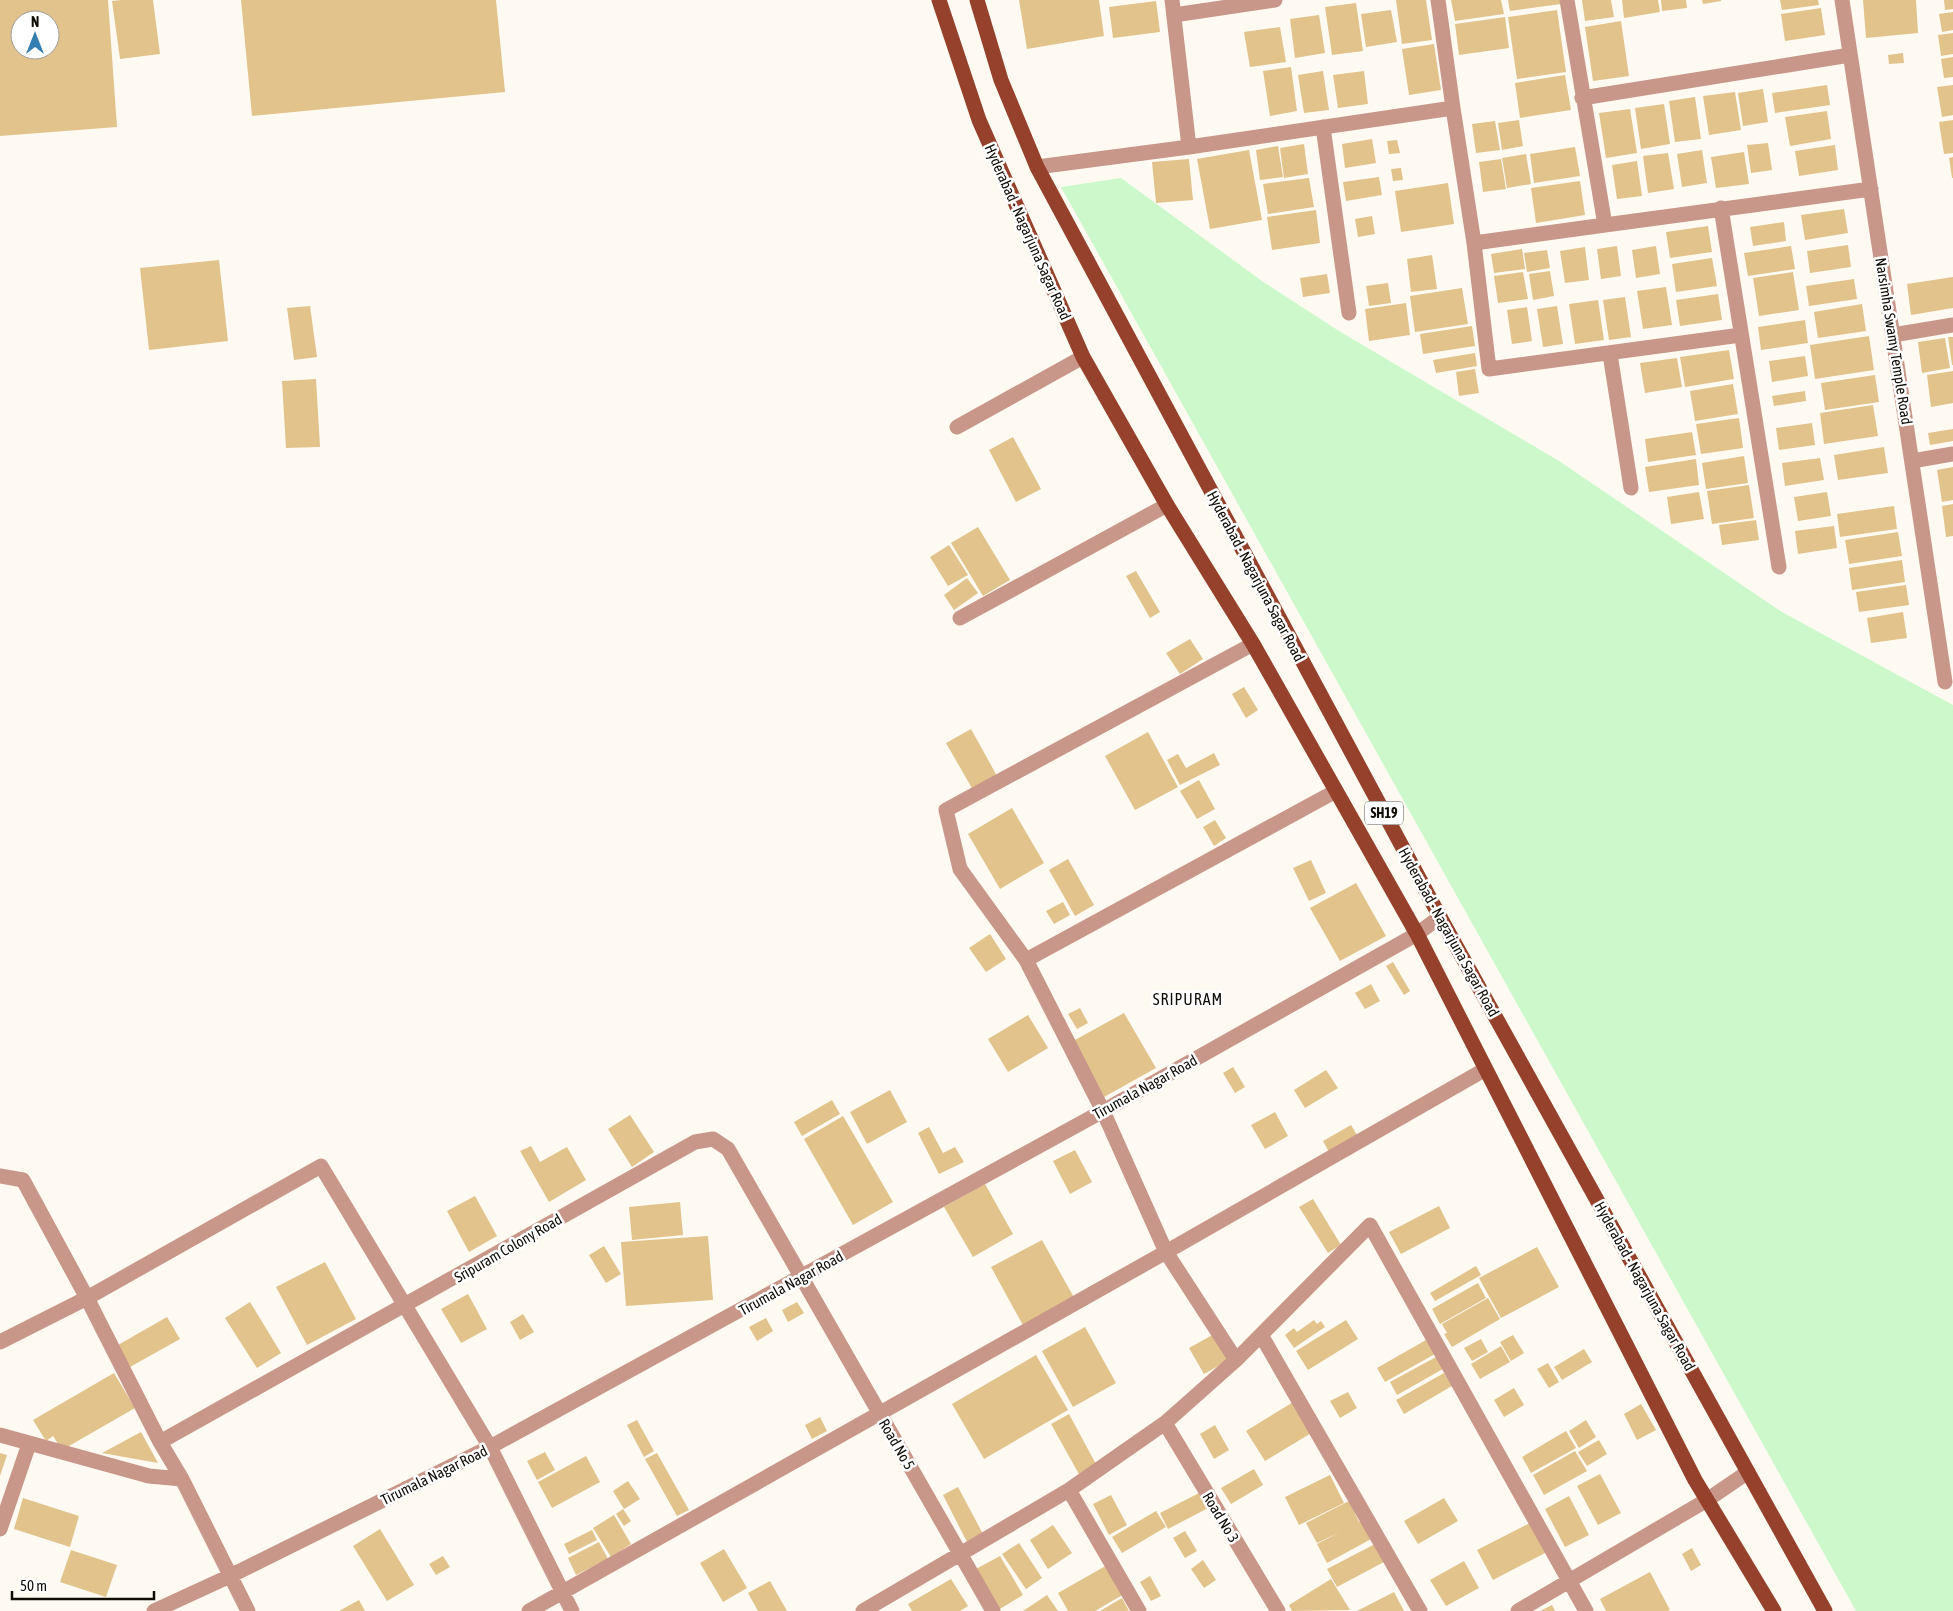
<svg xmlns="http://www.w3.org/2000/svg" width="1953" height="1611" font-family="'Asap Condensed',sans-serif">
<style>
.green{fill:#cdf8cb}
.building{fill:#e2c38b;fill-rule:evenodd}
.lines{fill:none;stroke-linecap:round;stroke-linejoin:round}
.minor{stroke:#c99789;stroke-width:15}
.major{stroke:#96412b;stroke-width:15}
.labels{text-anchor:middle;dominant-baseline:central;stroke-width:5;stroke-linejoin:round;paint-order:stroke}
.shield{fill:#fff;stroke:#585551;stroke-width:1}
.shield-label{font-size:14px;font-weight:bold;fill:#100c06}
.street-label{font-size:15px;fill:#100c06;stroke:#fff}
.neighbourhood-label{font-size:16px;letter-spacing:1px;fill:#100c06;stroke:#fff}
</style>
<rect width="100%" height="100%" fill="#fefaf2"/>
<!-- green -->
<path class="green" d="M 1121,178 L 1262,281 L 1339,331 L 1559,461 L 1782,612 L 1953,705 L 1953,1611 L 1856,1611 L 1061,187 Z"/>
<!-- building -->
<path class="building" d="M 0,0 L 108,0 L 117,127 L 0,136 ZM 20,20 L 50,20 L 50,50 L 20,50 Z
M 121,0 L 153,0 L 160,54 L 120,59 L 112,1 Z
M 241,0 L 496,0 L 505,92 L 252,116 Z
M 1019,0 L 1099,0 L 1104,36 L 1027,49 Z
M 1396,0 L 1426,0 L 1432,40 L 1402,44 Z
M 1451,0 L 1501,0 L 1504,14 L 1455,21 Z
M 1508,0 L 1560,0 L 1561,4 L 1510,11 Z
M 1582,0 L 1611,0 L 1614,17 L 1585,21 Z
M 1622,0 L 1658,0 L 1660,12 L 1624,18 Z
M 1661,0 L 1686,0 L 1687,8 L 1662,11 Z
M 1702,0 L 1721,0 L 1721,1 L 1703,4 Z
M 1780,0 L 1818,0 L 1819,5 L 1782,10 Z
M 1863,0 L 1916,0 L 1918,33 L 1866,38 Z
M 1944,0 L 1953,0 L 1953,9 L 1945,10 Z
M 1156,1 L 1160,32 L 1113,38 L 1109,7 Z
M 1356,3 L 1363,51 L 1332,55 L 1325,7 Z
M 1821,8 L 1825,35 L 1785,41 L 1781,14 Z
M 1391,10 L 1397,42 L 1366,47 L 1361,14 Z
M 1557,10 L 1566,72 L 1517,79 L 1508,17 Z
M 1953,12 L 1953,30 L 1942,32 L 1939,14 Z
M 1319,15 L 1325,53 L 1295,58 L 1290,19 Z
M 1505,17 L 1509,48 L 1459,55 L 1455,24 Z
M 1621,21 L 1629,76 L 1593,81 L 1585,27 Z
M 1280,27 L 1286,62 L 1250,67 L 1244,32 Z
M 1953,33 L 1953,54 L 1941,56 L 1938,35 Z
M 1434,44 L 1441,90 L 1409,95 L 1402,49 Z
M 1903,53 L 1904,63 L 1889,64 L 1888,55 Z
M 1953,57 L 1953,77 L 1944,78 L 1941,59 Z
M 1291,67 L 1297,111 L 1270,116 L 1263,71 Z
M 1323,71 L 1329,110 L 1304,113 L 1298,75 Z
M 1364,71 L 1368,104 L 1338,108 L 1333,75 Z
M 1565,75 L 1571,110 L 1520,118 L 1515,83 Z
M 1827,85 L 1830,105 L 1775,113 L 1772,93 Z
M 1953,85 L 1953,115 L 1942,117 L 1937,87 Z
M 1763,89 L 1768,122 L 1743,126 L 1738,93 Z
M 1735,92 L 1741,130 L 1709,135 L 1703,96 Z
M 1695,97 L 1701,139 L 1675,142 L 1669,101 Z
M 1664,104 L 1670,144 L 1641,149 L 1635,108 Z
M 1630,109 L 1637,153 L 1606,158 L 1599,113 Z
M 1827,111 L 1831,139 L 1790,146 L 1785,117 Z
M 1519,120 L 1523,146 L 1502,150 L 1498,123 Z
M 1953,120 L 1953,153 L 1944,154 L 1939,122 Z
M 1495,121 L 1500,150 L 1476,153 L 1472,124 Z
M 1372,139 L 1376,163 L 1345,168 L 1342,144 Z
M 1397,140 L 1400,153 L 1389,154 L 1387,141 Z
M 1768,143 L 1772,170 L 1751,173 L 1747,145 Z
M 1304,144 L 1308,174 L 1284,178 L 1280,148 Z
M 1835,145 L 1838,170 L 1799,176 L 1795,151 Z
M 1278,146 L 1283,177 L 1260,180 L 1256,150 Z
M 1575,147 L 1580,176 L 1534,183 L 1530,154 Z
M 1249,150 L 1262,220 L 1210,229 L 1197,159 Z
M 1702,150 L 1707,183 L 1682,187 L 1677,154 Z
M 1744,152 L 1749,184 L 1716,188 L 1711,157 Z
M 1668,153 L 1674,189 L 1648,193 L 1643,156 Z
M 1526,154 L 1531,184 L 1507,188 L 1502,158 Z
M 1953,157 L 1953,178 L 1952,178 L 1949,158 Z
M 1189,159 L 1193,200 L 1156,203 L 1152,162 Z
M 1501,159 L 1506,189 L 1483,192 L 1479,162 Z
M 1637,161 L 1642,196 L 1617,199 L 1612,165 Z
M 1401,168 L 1403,180 L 1393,181 L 1391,169 Z
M 1379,177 L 1382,195 L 1346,201 L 1343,182 Z
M 1309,178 L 1314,207 L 1268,214 L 1263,184 Z
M 1580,181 L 1585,215 L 1536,223 L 1531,188 Z
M 1448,183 L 1454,224 L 1401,232 L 1395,191 Z
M 1844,209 L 1848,233 L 1805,240 L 1801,215 Z
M 1316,210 L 1320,243 L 1272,250 L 1267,217 Z
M 1372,216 L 1375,234 L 1358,237 L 1355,219 Z
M 1784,222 L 1786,241 L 1753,246 L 1750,227 Z
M 1708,226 L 1712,252 L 1670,258 L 1666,232 Z
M 1848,245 L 1851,267 L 1810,273 L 1807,251 Z
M 1617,246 L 1621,276 L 1601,279 L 1597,249 Z
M 1656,246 L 1660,274 L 1636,278 L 1632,250 Z
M 1791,246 L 1795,269 L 1748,276 L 1744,253 Z
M 1585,247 L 1589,280 L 1565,283 L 1560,251 Z
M 1522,249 L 1525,269 L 1494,273 L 1491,254 Z
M 1547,250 L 1550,268 L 1527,272 L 1524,253 Z
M 1432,255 L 1437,289 L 1411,292 L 1407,259 Z
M 1712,258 L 1717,286 L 1676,292 L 1672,264 Z
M 219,260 L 228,341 L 149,350 L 140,268 Z
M 1550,271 L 1554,296 L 1533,300 L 1529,274 Z
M 1523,272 L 1528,299 L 1498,303 L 1494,276 Z
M 1793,272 L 1799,310 L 1759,316 L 1753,278 Z
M 1327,274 L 1330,293 L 1303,297 L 1300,278 Z
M 1953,277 L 1953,308 L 1911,315 L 1907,284 Z
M 1854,279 L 1857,299 L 1809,306 L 1806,286 Z
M 1388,283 L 1391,303 L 1369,306 L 1366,286 Z
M 1666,287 L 1672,325 L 1643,329 L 1637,291 Z
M 1462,288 L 1468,324 L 1415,332 L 1410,296 Z
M 1718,294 L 1722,320 L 1680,326 L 1676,300 Z
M 1625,297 L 1631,337 L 1609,340 L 1603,300 Z
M 1598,300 L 1604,340 L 1575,344 L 1569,304 Z
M 1406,303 L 1410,335 L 1369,341 L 1365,309 Z
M 1862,304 L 1866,331 L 1818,338 L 1814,312 Z
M 310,306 L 317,357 L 294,360 L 287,308 Z
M 1557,306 L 1563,344 L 1543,347 L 1537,309 Z
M 1527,307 L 1532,341 L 1512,344 L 1507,310 Z
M 1805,320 L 1808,343 L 1761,350 L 1758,327 Z
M 1472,326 L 1475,346 L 1423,354 L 1420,334 Z
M 1869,336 L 1874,370 L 1815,379 L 1810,345 Z
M 1948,337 L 1953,337 L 1953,365 L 1952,365 Z
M 1945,338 L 1950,368 L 1922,373 L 1918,342 Z
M 1729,350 L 1734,379 L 1685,387 L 1680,357 Z
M 1475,353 L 1477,366 L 1436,373 L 1433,360 Z
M 1805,356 L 1808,376 L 1772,382 L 1769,361 Z
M 1677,358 L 1682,387 L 1645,393 L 1640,363 Z
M 1475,369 L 1479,393 L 1459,396 L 1456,372 Z
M 1953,371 L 1953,403 L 1931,407 L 1927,375 Z
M 1875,375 L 1879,402 L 1825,410 L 1821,383 Z
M 316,379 L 320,447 L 286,448 L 282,381 Z
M 1733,384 L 1738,414 L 1695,421 L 1690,391 Z
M 1805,391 L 1806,401 L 1774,406 L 1772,396 Z
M 1873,405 L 1878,436 L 1824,444 L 1820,413 Z
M 1739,418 L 1743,448 L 1701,454 L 1696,424 Z
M 1812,423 L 1815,445 L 1779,450 L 1776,428 Z
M 1953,429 L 1953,441 L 1930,445 L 1928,433 Z
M 1692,432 L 1696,455 L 1648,462 L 1645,439 Z
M 1013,437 L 1041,489 L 1016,502 L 989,450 Z
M 1884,447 L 1888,473 L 1838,480 L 1834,455 Z
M 1744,456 L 1748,483 L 1706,489 L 1702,463 Z
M 1820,458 L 1824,480 L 1785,486 L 1782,463 Z
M 1696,459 L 1699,485 L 1649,492 L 1645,467 Z
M 1953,467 L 1953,500 L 1942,502 L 1937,470 Z
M 1749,485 L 1754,518 L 1712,524 L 1707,491 Z
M 1699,492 L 1704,519 L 1671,524 L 1667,497 Z
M 1827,492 L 1831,516 L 1798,521 L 1794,497 Z
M 1953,504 L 1953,536 L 1946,537 L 1942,506 Z
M 1894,506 L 1897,529 L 1840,537 L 1837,514 Z
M 1756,520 L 1759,540 L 1722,545 L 1719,525 Z
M 1834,526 L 1837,548 L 1798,554 L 1795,531 Z
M 978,527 L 1010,580 L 983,596 L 951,543 Z
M 1898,532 L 1902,556 L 1849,564 L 1845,540 Z
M 949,545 L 968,575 L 948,586 L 930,557 Z
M 1902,560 L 1905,582 L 1852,590 L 1849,568 Z
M 1136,571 L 1160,612 L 1150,618 L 1126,576 Z
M 967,578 L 978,593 L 954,610 L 944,595 Z
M 1906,585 L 1909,605 L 1859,612 L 1856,592 Z
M 1903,612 L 1907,638 L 1871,643 L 1867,618 Z
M 1190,639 L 1203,659 L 1180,674 L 1166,653 Z
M 1244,687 L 1258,710 L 1246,718 L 1232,694 Z
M 971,729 L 997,776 L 973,790 L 946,743 Z
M 1148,732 L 1178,787 L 1135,810 L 1105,756 Z
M 1214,753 L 1220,765 L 1180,785 L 1167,760 L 1178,754 L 1186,768 Z
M 1199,780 L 1215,809 L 1197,819 L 1180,791 Z
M 1012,808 L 1044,863 L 1000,889 L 968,834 Z
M 1215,820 L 1226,838 L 1214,846 L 1203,827 Z
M 1068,859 L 1094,905 L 1075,916 L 1049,870 Z
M 1311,860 L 1326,893 L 1309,901 L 1293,868 Z
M 1356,883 L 1386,936 L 1340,961 L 1310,908 Z
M 1063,902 L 1070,915 L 1054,924 L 1046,911 Z
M 990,934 L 1006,959 L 986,972 L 969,948 Z
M 1393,962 L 1410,991 L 1404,995 L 1386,966 Z
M 1371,984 L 1380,1001 L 1365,1009 L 1355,993 Z
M 1080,1008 L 1088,1023 L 1077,1029 L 1068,1014 Z
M 1124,1013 L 1156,1068 L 1104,1097 L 1073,1041 Z
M 1028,1015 L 1048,1048 L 1008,1072 L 988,1039 Z
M 1233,1067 L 1245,1087 L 1235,1093 L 1223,1073 Z
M 1326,1070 L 1338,1088 L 1305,1108 L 1294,1090 Z
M 890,1090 L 907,1122 L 867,1144 L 850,1112 Z
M 832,1100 L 840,1114 L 802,1136 L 794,1122 Z
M 1275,1112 L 1288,1136 L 1265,1149 L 1251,1125 Z
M 630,1115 L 654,1152 L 632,1167 L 608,1129 Z
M 843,1116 L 893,1202 L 853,1225 L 804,1139 Z
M 1351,1125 L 1359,1138 L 1330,1154 L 1323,1141 Z
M 929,1127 L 943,1153 L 955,1147 L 964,1162 L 939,1174 L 918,1133 Z
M 531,1146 L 540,1162 L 567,1147 L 586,1180 L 549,1202 L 520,1151 Z
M 1075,1150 L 1092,1182 L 1070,1194 L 1053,1161 Z
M 985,1184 L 1013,1234 L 973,1257 L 944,1207 Z
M 475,1196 L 497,1236 L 469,1252 L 447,1211 Z
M 1313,1199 L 1341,1245 L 1328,1253 L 1299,1207 Z
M 680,1202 L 683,1235 L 632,1240 L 629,1207 Z
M 1439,1206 L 1450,1228 L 1401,1254 L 1389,1232 Z
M 708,1236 L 713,1300 L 626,1306 L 621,1242 Z
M 1042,1240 L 1076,1301 L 1025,1329 L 991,1267 Z
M 604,1246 L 621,1274 L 606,1283 L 589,1255 Z
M 1537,1247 L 1559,1287 L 1501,1318 L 1479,1278 Z
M 325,1262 L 356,1319 L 307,1345 L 276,1287 Z
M 1476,1266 L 1481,1275 L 1435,1301 L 1430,1293 Z
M 1478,1283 L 1486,1298 L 1440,1324 L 1432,1309 Z
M 468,1294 L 487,1329 L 461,1343 L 441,1309 Z
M 1488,1298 L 1500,1319 L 1452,1347 L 1444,1334 L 1447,1333 L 1442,1324 Z
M 250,1302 L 281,1353 L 257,1368 L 225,1318 Z
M 797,1302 L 804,1313 L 788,1322 L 782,1310 Z
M 523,1314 L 534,1332 L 520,1340 L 510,1322 Z
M 167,1317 L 180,1339 L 130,1367 L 118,1345 Z
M 766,1318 L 773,1331 L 757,1341 L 749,1327 Z
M 1314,1320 L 1317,1324 L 1321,1321 L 1325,1327 L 1294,1348 L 1285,1335 L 1294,1328 L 1297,1332 Z
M 1346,1320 L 1358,1339 L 1308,1370 L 1296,1351 Z
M 1085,1327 L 1116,1383 L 1073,1407 L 1042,1351 Z
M 1214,1334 L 1229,1360 L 1204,1374 L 1189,1348 Z
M 1513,1335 L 1524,1353 L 1511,1361 L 1500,1342 Z
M 1481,1339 L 1488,1352 L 1472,1361 L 1464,1348 Z
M 1426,1340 L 1435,1354 L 1385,1382 L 1377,1368 Z
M 1501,1346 L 1510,1362 L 1480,1379 L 1471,1364 Z
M 1584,1349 L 1592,1362 L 1562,1380 L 1554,1367 Z
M 1036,1355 L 1068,1410 L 984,1459 L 952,1404 Z
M 1436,1357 L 1443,1369 L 1397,1395 L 1390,1382 Z
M 1548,1363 L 1559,1382 L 1549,1388 L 1537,1369 Z
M 114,1373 L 135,1408 L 62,1450 L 53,1436 L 46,1441 L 33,1420 Z
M 1444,1373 L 1452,1386 L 1404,1414 L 1396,1400 Z
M 1514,1388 L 1524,1405 L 1504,1417 L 1494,1400 Z
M 1348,1392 L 1357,1408 L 1340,1418 L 1330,1401 Z
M 1295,1401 L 1313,1432 L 1265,1461 L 1246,1431 Z
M 1641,1404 L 1656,1430 L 1637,1440 L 1624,1414 Z
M 1069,1414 L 1097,1466 L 1080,1476 L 1051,1424 Z
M 820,1417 L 827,1431 L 812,1439 L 805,1425 Z
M 637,1420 L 654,1451 L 644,1457 L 627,1425 Z
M 1586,1420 L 1596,1437 L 1579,1448 L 1569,1431 Z
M 1215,1425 L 1229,1450 L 1214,1459 L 1200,1434 Z
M 1566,1431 L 1576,1448 L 1531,1473 L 1522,1457 Z
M 141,1432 L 158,1463 L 102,1453 Z
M 1599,1440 L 1607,1454 L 1587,1466 L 1578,1452 Z
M 1575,1451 L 1587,1471 L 1544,1495 L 1533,1475 Z
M 545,1452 L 555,1470 L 537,1480 L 527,1461 Z
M 0,1453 L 7,1455 L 0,1476 Z
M 657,1453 L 689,1510 L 677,1516 L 645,1459 Z
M 586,1456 L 600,1482 L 552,1508 L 538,1482 Z
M 1254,1469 L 1263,1485 L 1231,1504 L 1221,1488 Z
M 1600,1474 L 1621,1513 L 1598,1525 L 1577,1486 Z
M 1330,1475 L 1344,1503 L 1299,1525 L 1285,1497 Z
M 628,1481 L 640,1499 L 624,1509 L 613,1491 Z
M 958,1487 L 983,1534 L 967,1542 L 943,1495 Z
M 1203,1491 L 1212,1506 L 1168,1529 L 1160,1513 Z
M 1111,1495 L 1127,1525 L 1109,1535 L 1093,1504 Z
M 1569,1496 L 1589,1535 L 1565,1547 L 1545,1509 Z
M 23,1498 L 79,1516 L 70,1547 L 14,1529 Z
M 1444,1498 L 1458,1521 L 1418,1544 L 1404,1521 Z
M 1349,1501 L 1359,1522 L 1363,1520 L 1373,1538 L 1327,1563 L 1317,1544 L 1340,1532 L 1317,1543 L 1306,1523 Z
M 623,1509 L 631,1521 L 624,1526 L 616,1514 Z
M 1156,1511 L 1166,1527 L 1122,1553 L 1112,1537 Z
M 614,1515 L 631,1544 L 611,1557 L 593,1528 Z
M 1530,1523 L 1545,1553 L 1493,1580 L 1477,1550 Z
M 1053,1525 L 1072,1553 L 1048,1569 L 1030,1540 Z
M 380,1529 L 414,1585 L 387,1601 L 353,1546 Z
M 592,1530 L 597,1540 L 569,1554 L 564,1544 Z
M 1185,1531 L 1197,1551 L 1185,1558 L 1173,1538 Z
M 599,1542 L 608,1559 L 576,1575 L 568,1558 Z
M 1019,1543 L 1042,1578 L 1026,1589 L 1002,1554 Z
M 1375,1544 L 1384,1562 L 1337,1587 L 1327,1569 Z
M 1692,1548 L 1701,1565 L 1691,1571 L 1682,1554 Z
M 724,1549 L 747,1588 L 723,1602 L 700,1563 Z
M 71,1550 L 117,1565 L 106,1597 L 60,1582 Z
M 443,1556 L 450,1567 L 436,1575 L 429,1564 Z
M 1000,1556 L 1023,1595 L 998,1610 L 974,1570 Z
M 1203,1560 L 1216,1580 L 1204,1588 L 1191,1569 Z
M 1464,1561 L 1479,1588 L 1446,1606 L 1430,1580 Z
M 1109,1564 L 1126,1593 L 1095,1611 L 1068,1611 L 1058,1593 Z
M 1650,1572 L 1670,1610 L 1667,1611 L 1606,1611 L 1600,1599 Z
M 1150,1576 L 1161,1596 L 1151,1601 L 1140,1582 Z
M 951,1579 L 968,1606 L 960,1611 L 912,1611 L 908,1604 Z
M 1331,1579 L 1350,1610 L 1292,1611 L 1289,1605 Z
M 770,1581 L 787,1611 L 758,1611 L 748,1593 Z
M 1394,1592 L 1404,1611 L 1357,1611 Z
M 1047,1595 L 1058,1611 L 1023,1611 Z
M 1122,1598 L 1129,1611 L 1100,1611 Z
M 359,1600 L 365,1611 L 339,1611 Z
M 1552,1605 L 1555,1611 L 1540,1611 Z"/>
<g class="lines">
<!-- minor -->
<path class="minor" d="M 1567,0 L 1605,225 L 1871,189
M 1842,0 L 1945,682
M 1174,15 L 1275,0
M 1582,98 L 1850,55
M 1453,108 L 1474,243 L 1489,369 L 1741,335
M 1323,127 L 1349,313
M 1189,147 L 1453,108 L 1438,0
M 1037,167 L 1189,147 L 1172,0
M 1721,208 L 1779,567
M 1474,243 L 1605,225
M 1893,335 L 1953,325
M 1610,354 L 1631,488
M 957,427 L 1083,357
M 1912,461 L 1953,454
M 960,618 L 1167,505
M 1253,644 L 946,810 L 960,869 L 1026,960 L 1103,1111 L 1166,1252 L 1484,1070
M 1026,960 L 1336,791
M 0,1176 L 23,1180 L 87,1298 L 160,1442 L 182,1479 L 248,1611
M 1261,1335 L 1420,1611
M 0,1342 L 87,1298 L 321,1166 L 490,1447 L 572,1611
M 1165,1423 L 1278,1611
M 0,1435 L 149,1476 L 182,1479
M 160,1442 L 695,1142 L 713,1139 L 728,1149 L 993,1611
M 1069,1490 L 1139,1611
M 0,1529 L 29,1444
M 154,1611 L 230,1576 L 490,1447 L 1103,1111 L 1417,934 L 1440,917
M 529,1611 L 1166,1252 L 1236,1360
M 863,1611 L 1069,1490 L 1165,1423 L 1236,1360 L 1370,1225 L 1586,1611
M 1518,1611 L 1707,1500 L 1748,1472"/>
<!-- major -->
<path class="major" d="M 939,0 L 979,120 L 1083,357 L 1167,505 L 1253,644 L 1417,934 L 1695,1480 L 1774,1611
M 977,0 L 1001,80 L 1037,167 L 1440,917 L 1825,1611"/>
</g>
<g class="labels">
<!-- shield labels -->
<rect class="shield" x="1365" y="801.5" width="38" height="23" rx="4"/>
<g class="shield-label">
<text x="1384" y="813">SH19</text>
</g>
<!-- street labels -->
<g class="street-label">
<text transform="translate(1028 232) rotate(66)">Hyderabad - Nagarjuna Sagar Road</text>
<text transform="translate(1894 341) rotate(81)">Narsimha Swamy Temple Road</text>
<text transform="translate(1256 576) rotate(62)">Hyderabad - Nagarjuna Sagar Road</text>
<text transform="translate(1449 932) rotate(61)">Hyderabad - Nagarjuna Sagar Road</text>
<text transform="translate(1145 1087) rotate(-29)">Tirumala Nagar Road</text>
<text transform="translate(508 1248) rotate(-30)">Sripuram Colony Road</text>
<text transform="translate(791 1283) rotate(-29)">Tirumala Nagar Road</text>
<text transform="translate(1645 1286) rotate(61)">Hyderabad - Nagarjuna Sagar Road</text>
<text transform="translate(897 1444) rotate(60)">Road No 5</text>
<text transform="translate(434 1475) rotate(-26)">Tirumala Nagar Road</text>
<text transform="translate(1221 1517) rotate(59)">Road No 3</text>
</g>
<!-- neighbourhood labels -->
<g class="neighbourhood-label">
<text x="1188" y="999">SRIPURAM</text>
</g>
</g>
<!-- north arrow -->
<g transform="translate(35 35)"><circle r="24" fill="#ffffff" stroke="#9f9e9b"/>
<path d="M0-4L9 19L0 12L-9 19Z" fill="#337fb2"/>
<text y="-8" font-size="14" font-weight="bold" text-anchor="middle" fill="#100c06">N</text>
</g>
<!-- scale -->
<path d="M12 1591v8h142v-8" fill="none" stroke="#100c06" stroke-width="2.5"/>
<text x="20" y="1591" font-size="15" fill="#100c06" stroke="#ffffff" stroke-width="4" paint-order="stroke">50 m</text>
</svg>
